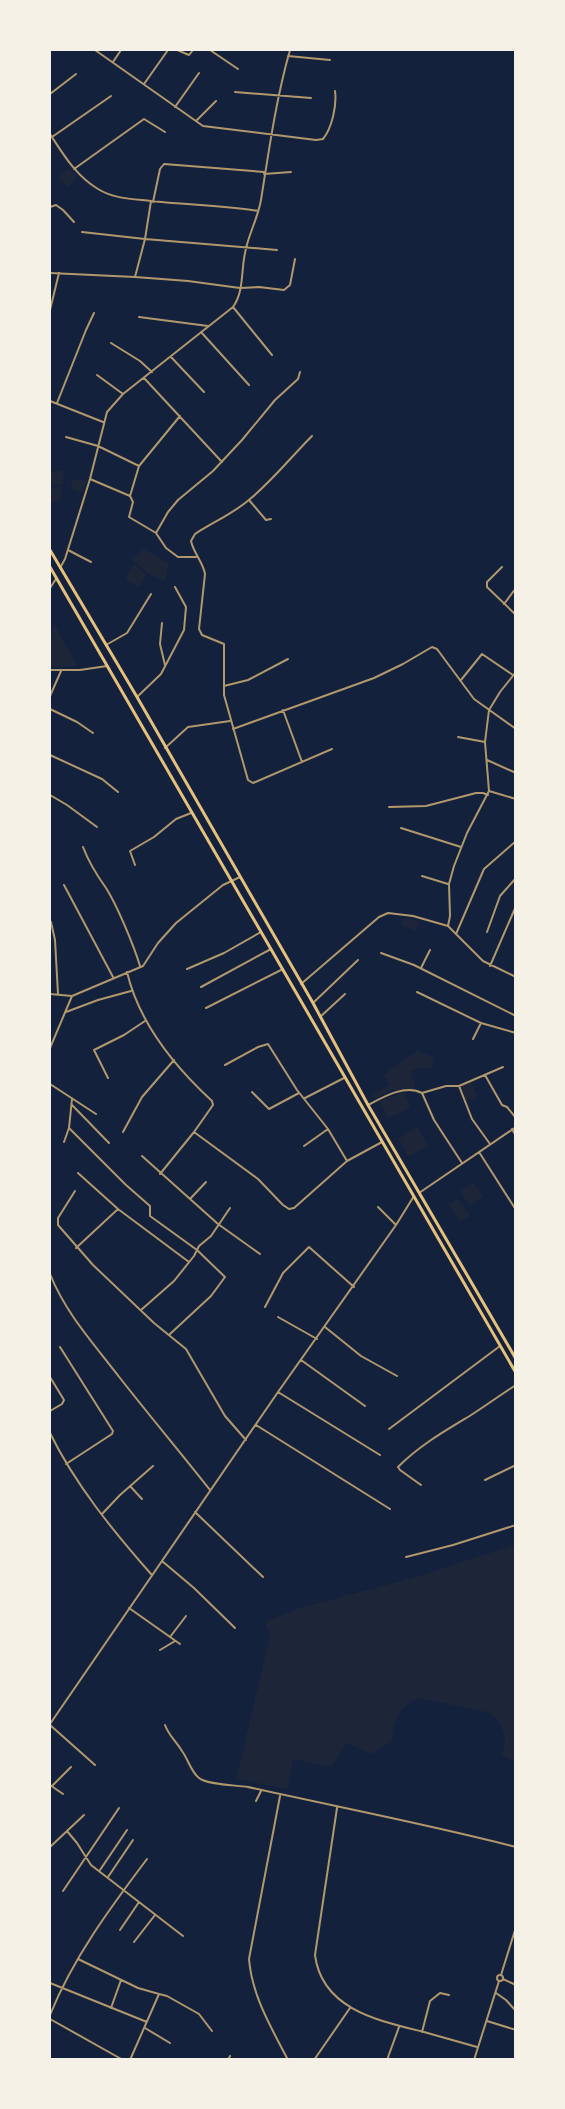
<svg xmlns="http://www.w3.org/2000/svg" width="565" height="2109" font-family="Quicksand,sans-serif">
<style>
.green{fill:#1d2539}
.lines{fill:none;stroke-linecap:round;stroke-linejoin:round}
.minor{stroke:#b1986c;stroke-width:2}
.primary{stroke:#e5c07b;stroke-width:3}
</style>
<rect width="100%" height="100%" fill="#14213d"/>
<!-- green -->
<path class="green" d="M 69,168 L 77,176 L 69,187 L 58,178 Z
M 64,470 L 63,484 L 50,486 L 50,472 Z
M 72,479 L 87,481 L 82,492 L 71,489 Z
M 62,486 L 60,501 L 50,502 L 50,488 Z
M 144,549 L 169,563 L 165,581 L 147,573 L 131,559 Z
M 134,563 L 146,575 L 139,587 L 125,580 Z
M 54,623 L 77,666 L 50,667 L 50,642 Z
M 405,918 L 419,921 L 416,931 L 401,925 Z
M 417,1051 L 433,1057 L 432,1067 L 411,1070 L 416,1090 L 391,1090 L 375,1099 L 373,1095 L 389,1085 L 384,1075 Z
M 471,1082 L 477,1096 L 466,1101 L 460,1087 Z
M 404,1092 L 411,1108 L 387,1118 L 380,1101 Z
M 418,1127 L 428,1145 L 408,1157 L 398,1139 Z
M 473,1182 L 483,1196 L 470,1206 L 460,1192 Z
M 458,1199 L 470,1216 L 461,1222 L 449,1205 Z
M 515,1545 L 514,1760 L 501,1756 C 502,1751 506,1745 505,1740 C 505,1730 497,1718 490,1713 L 420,1698 C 399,1704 393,1722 392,1741 L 372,1754 L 346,1743 L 332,1767 L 293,1759 L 287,1789 L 236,1779 L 270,1636 L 265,1622 L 297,1609 L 419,1576 Z"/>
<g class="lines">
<!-- minor -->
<path class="minor" d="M 95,50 L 203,126 L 316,140 L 323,139 C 332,128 337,105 335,91
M 177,50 L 189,55 L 193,50
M 210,50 L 238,69
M 288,56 L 330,60
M 113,62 L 121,50
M 144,84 L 168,50
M 235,92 L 311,98
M 50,94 L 76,74
M 50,106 L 50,112
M 175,107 L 199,73
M 196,121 L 216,101
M 50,134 C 63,154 76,176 98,189 C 114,199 133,199 151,201 C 187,205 223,205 258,211
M 52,137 L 111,96
M 74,169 L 144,119 L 165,132
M 264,174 L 291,172
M 153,202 L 160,169 L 164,164 L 264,172
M 50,207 L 56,205 L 63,210 L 74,222
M 82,232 L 145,239 L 277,250
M 50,273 L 135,277 L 188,281 L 240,288 L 259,287 L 284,290 L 290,285 L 295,259
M 135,277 L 145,239 L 151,201
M 233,307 L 272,355
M 50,310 L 59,273
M 139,317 L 208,326
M 201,332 L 249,385
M 111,343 L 140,361 L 152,372
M 171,357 L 204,392
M 97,375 L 123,394
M 144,378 L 222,462
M 50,401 L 103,422
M 57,403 L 86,330 L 94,313
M 312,436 C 291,457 273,480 250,499 C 233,514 213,522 195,534 L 191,541 C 194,554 203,562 205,574 L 199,629 L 202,635 L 224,644 L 224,695 L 248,780 L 253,783 L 332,749
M 66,437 L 98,446 L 139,466 L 180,416
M 139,466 L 130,496 L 133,502 L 129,517 L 156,533 L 166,548 L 178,557 L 196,557
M 90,479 L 130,496
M 249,500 L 266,520 L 271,519
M 156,533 L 168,512 L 178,500 L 213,471 L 242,440 L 275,400 L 298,379 L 300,372
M 68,550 L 91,562
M 502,567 L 487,582 L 487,587 L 516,615
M 60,568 L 65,559 L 90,479 L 107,412 L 123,394 L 233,307 C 244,292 241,271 245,253 C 248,235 258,218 261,200 C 269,150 276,99 290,50
M 50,588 L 56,579
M 504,604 L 516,588
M 162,623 L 160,644 L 165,665
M 106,645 L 127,633 L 151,594
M 50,670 L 80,670 L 107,666
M 461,680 L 482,654 L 513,675
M 224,686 L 248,680 L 288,659
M 50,696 L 61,671
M 137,697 L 161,674 L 184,630 L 186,607 L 175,587
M 50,709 L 77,722 L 93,733
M 283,710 L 302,762
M 233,729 L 374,678 L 403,664 L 432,647 L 437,649 L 474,699 L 516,729
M 458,737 L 485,742
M 165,748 L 188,727 L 230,721
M 50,755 L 102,779 L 118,792
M 487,760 L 516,773
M 489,791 L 516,799
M 50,795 L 67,805 L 97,827
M 389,807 L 426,806 L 476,793 L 483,793 L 488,795
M 401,828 L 461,847
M 83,847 C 89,863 96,874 106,888 C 117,905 134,946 140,966
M 135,865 L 130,851 L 154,837 L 176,819 L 191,813
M 422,876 L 448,884
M 64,885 L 113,977
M 51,922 L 55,940 L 58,994
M 448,926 L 450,916 L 449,884 L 454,866 L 467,833 L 489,791 L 485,742 L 489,710 L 500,692 L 516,672
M 487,932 L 500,896 L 516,878
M 456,934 L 484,869 L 516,841
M 381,953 L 414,965 L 516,1016
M 490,966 L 516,906
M 421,968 L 430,950
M 187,969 L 224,953 L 261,932
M 127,972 C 139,1023 174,1066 212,1101 L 213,1105 L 194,1132 L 160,1174
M 301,984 L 379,917 L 388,913 L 413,916 L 448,926 L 483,961 L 516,977
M 201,987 L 271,949
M 417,992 L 481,1023 L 516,1033
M 50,994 L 72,996 L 143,966 L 158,943 L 176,923 L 223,885 L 240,877
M 313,1003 L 358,960
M 206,1008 L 283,969
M 66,1012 L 98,1000 L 131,991
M 320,1017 L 345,994
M 473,1039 L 481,1023
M 50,1048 L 72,996
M 225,1065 L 258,1047 L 268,1044 L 297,1090 L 328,1129 L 347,1161
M 485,1075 L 502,1105 L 507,1107 L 516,1118
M 108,1078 L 94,1050 L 124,1035 L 145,1021
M 50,1084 L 96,1114
M 459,1086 L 472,1119 L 490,1144
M 252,1092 L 269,1109 L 299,1093
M 422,1093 L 434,1120 L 462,1163
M 305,1098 L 344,1078
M 72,1105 L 109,1143
M 368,1105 C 383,1097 405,1084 422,1093 L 446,1086 L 459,1086 L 503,1067
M 69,1128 L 126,1185 L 150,1206 L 150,1216 L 197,1250 L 225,1277 L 211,1296 L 170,1334
M 512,1129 L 516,1136
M 123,1132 L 142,1097 L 174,1060
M 194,1132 L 258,1179 L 283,1205 L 289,1209 L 294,1208 L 347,1161 L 382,1142
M 64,1142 L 69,1128 L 72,1099
M 304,1146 L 328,1129
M 479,1152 L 516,1210
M 142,1156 L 218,1224 L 260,1254
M 78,1173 L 118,1209 L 189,1262
M 75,1191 L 58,1218 L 58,1225 L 93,1265 L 154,1323 L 186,1349 L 225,1416 L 246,1440
M 419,1193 L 516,1127
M 190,1199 L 206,1182
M 378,1207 L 396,1225
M 76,1248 L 118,1209
M 50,1274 C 66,1314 94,1344 120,1378 C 149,1415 180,1452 210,1490
M 265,1307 L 283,1273 L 309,1247 L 354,1287
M 141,1310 L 174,1281 L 194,1256 L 199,1246 L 211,1236 L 230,1208
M 278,1317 L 317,1339
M 325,1327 L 361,1356 L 397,1376
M 60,1347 L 113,1431 L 112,1434 L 66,1464
M 301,1360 L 365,1406
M 50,1377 L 64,1400 L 62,1404 L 50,1411
M 278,1392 L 380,1455
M 256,1425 L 390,1509
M 389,1429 L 500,1346
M 50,1433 C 75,1484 113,1531 151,1574
M 485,1480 L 516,1465
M 421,1485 L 400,1470 L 398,1467 C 419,1446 443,1432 468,1417 C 484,1407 500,1395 516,1385
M 130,1486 L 142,1499
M 195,1512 L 263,1577
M 102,1514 L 120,1495 L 153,1466
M 406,1557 L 453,1545 L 516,1525
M 162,1561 L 194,1588 L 235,1628
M 129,1608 L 180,1644
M 170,1637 L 186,1616
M 160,1650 L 175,1641
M 50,1724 L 278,1392 L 396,1225 L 414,1196
M 50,1725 L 95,1765
M 165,1725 C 169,1736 176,1741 182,1751 C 188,1759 191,1772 199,1778 C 208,1785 235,1785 248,1787 C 337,1807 427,1824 516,1847
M 50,1785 L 63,1794
M 52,1786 L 71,1767
M 280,1796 L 249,1959 C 252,1996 271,2027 288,2060
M 256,1801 L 261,1791
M 337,1808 L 315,1955 C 322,2010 380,2021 424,2032 C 442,2037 459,2042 477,2047
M 67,1831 L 77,1843 L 91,1865 L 183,1936
M 50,1847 L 84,1815
M 100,1870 L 127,1830
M 108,1877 L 133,1840
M 63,1891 L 119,1808
M 120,1930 L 139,1902
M 134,1942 L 155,1915
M 78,1959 L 138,1988 L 159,1994 L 130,2060
M497 1978a3 3 0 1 1 6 0a3 3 0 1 1-6 0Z
M 501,1975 L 516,1927
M 503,1979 L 516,1985
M 50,1983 L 147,2022
M 496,1993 L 506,2000 L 516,2011
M 159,1994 L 167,1996 L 199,2014 L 212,2031
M 111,2008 L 121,1980
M 50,2015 C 73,1958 110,1908 147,1859
M 50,2019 L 123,2060
M 487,2021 L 516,2030
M 145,2028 L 170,2043
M 422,2032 L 430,2001 L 440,1993 L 449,1995
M 228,2060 L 230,2056
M 314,2060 L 350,2008
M 387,2060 L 399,2027
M 474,2060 L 499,1981"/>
<!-- primary -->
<path class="primary" d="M 50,550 L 137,697 L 313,1003 L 368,1105 L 516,1359
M 50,567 L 516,1373"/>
</g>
<!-- border -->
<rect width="565" height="2109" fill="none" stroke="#f6f1e7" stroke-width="102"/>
</svg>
